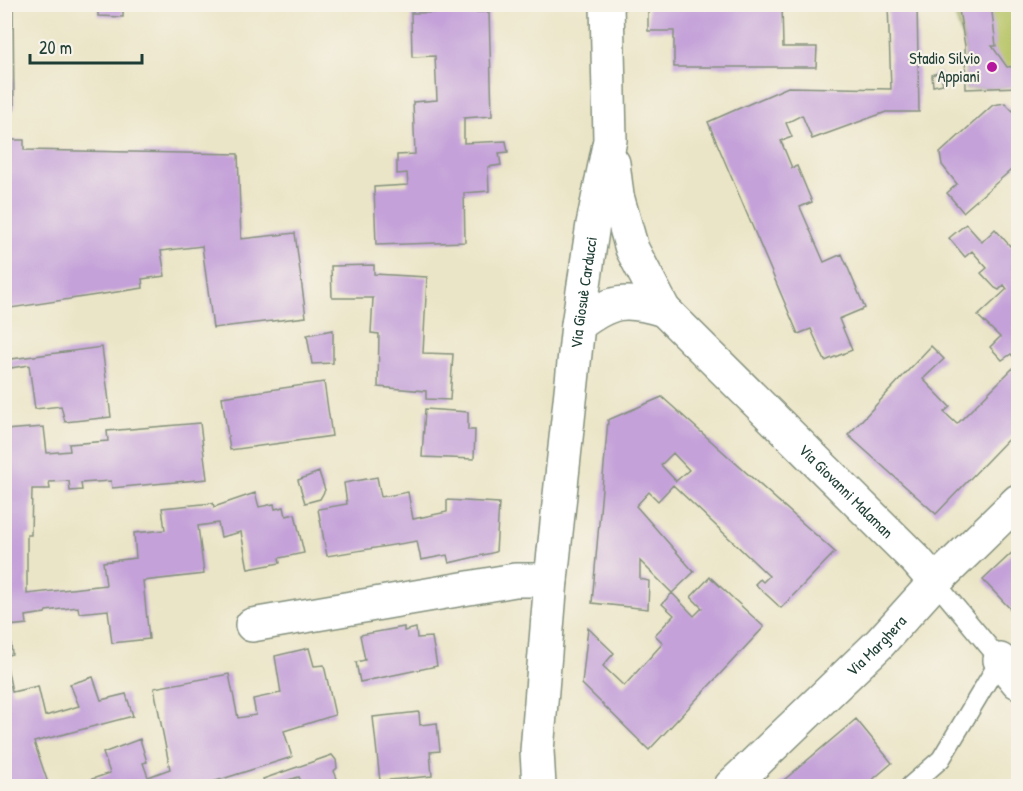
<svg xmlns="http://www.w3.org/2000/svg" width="1023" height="791" font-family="'Patrick Hand',sans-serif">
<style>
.pitch{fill:#b7c466;stroke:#6b804d;stroke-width:1.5}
.building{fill:#c4a1d9;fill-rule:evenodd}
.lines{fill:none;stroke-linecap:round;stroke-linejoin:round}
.lane-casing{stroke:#85917e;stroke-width:21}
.street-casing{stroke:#85917e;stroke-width:36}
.lane{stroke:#fff;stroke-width:18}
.street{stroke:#fff;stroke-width:33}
.poi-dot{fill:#b5179e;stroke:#f7f3e8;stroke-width:2}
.labels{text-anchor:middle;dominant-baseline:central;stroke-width:4.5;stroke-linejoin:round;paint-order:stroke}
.poi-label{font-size:16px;fill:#1f3d34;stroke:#f7f3e8;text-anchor:end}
.street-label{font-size:16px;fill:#1f3d34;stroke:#f7f3e8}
</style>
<rect width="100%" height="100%" fill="#f7f3e8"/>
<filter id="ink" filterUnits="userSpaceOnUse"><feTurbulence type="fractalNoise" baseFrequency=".0167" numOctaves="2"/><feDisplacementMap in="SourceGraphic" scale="12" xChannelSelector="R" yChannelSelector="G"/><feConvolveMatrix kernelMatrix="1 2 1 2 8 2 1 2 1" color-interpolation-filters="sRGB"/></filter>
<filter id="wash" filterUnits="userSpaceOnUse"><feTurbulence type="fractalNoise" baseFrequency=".008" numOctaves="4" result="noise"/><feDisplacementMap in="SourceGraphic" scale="24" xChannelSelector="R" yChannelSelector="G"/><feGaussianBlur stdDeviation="1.35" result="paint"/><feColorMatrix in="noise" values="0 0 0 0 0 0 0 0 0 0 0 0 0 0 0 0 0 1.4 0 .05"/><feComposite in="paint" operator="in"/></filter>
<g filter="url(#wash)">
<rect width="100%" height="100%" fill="#ebe5c7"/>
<!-- pitch -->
<path class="pitch" d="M 952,5 L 1018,5 L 1018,87 L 966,89 L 965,46 Z"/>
<g id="blocks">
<!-- building -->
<path class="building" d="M 4,4 L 13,4 L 14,110 L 4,111 Z
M 98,4 L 123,4 L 123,17 L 98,16 Z
M 888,4 L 917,4 L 919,112 L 886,112 L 812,139 L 802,115 L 786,123 L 792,137 L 781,141 L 792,168 L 797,166 L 812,202 L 800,207 L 824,262 L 842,254 L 865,308 L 839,319 L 852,350 L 825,361 L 811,329 L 798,334 L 708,122 L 788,87 L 891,89 Z
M 958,4 L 991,4 L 996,46 L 992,46 L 1007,67 L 1018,66 L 1018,87 L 966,89 L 965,46 Z
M 648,5 L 782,5 L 783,47 L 817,47 L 816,67 L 674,67 L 674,31 L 648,31 Z
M 489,12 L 492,116 L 464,118 L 464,143 L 506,141 L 508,152 L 499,153 L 501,165 L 488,167 L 489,191 L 464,193 L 465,242 L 376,245 L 374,187 L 408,185 L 407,173 L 397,174 L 397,155 L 415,154 L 413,102 L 437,100 L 435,56 L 412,57 L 411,13 Z
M 940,72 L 943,84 L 933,86 L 932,75 Z
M 1005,103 L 1013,111 L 1018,106 L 1018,164 L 963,212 L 947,193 L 957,184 L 942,165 L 940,153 L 993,105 Z
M 4,140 L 24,140 L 24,150 L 238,154 L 241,239 L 295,233 L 306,317 L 213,328 L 202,246 L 161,251 L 165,276 L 142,279 L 143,288 L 4,309 Z
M 966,224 L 982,242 L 995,229 L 1010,246 L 1018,238 L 1018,325 L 1014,329 L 1018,333 L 1018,362 L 1011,354 L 1002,360 L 990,347 L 1000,337 L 978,316 L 1007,289 L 1004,285 L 999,290 L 995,288 L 981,273 L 987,268 L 972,251 L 965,257 L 949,238 Z
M 374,265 L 374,274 L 427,277 L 423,353 L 453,354 L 450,400 L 426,399 L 426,391 L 378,387 L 379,334 L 371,333 L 373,298 L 332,298 L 331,266 Z
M 333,330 L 333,363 L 312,364 L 307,335 Z
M 931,346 L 944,359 L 923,379 L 950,407 L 944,412 L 957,424 L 1018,363 L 1018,429 L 936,514 L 848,435 Z
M 102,347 L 111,417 L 65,422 L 61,406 L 35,409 L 29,365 L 4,369 L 4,360 Z
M 324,382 L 332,436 L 230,450 L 222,397 Z
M 662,397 L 835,552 L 781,608 L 755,584 L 760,579 L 763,582 L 769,576 L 673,485 L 658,501 L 649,492 L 636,506 L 694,572 L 672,593 L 640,561 L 640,579 L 649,581 L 648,609 L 592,603 L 608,420 ZM 673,453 L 689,470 L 676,481 L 661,465 Z
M 425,409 L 468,412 L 468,430 L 475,430 L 474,459 L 422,457 Z
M 200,423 L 207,479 L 112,488 L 111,481 L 81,483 L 82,490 L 70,491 L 69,481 L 49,482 L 50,489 L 32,489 L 31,535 L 27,535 L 27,594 L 106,585 L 103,562 L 136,558 L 134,533 L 165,530 L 162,508 L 213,503 L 214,507 L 255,493 L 259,507 L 274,504 L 275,509 L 284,507 L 286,516 L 295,514 L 304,553 L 279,558 L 280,563 L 248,569 L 241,532 L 221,537 L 218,523 L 198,526 L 204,574 L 143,581 L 149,639 L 112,643 L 108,610 L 79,613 L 78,607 L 46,611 L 45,613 L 26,616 L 27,624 L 9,626 L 12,654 L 4,656 L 4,430 L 44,427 L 47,453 L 70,451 L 69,444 L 108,441 L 107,431 Z
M 319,472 L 325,490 L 320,499 L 305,503 L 298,480 Z
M 377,477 L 381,497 L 408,492 L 413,519 L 447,512 L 447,500 L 499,503 L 496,552 L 449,563 L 447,555 L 421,560 L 417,541 L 327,556 L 318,509 L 347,504 L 344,483 Z
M 1018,547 L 1018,617 L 983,580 Z
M 710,577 L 764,627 L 649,750 L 582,684 L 588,628 L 614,653 L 603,666 L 624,686 L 663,643 L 655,635 L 674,615 L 662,604 L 672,593 L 694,616 L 702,608 L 691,597 Z
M 404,627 L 404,631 L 416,628 L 417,638 L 432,637 L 437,666 L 360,682 L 356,662 L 365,660 L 360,635 Z
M 309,648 L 314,666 L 324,665 L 335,715 L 284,731 L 292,757 L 200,786 L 71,786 L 110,773 L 103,753 L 140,739 L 147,762 L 143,763 L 148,777 L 170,769 L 154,688 L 229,674 L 238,718 L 256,715 L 253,699 L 281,693 L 275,656 Z
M 6,661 L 12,692 L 38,686 L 45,716 L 79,706 L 70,684 L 93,677 L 101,700 L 126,694 L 133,716 L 34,742 L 49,786 L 4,786 Z
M 419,712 L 420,725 L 437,723 L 440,751 L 430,752 L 432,776 L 380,781 L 373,717 Z
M 856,719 L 892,763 L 865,786 L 777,786 Z
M 332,755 L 336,760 L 337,768 L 334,771 L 340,786 L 303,786 L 299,777 L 266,786 L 263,779 Z"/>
</g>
</g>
<g filter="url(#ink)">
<use href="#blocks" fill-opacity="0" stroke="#85917e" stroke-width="1.5"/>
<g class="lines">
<!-- lane casing -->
<g class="lane-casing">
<path id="lane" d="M 910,786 L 941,759 L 1000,660 L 935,582"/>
</g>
<!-- street casing -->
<g class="street-casing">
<g id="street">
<path id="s1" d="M 613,163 L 617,196 L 632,249 L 664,310 L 916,560 L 935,582"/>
<path d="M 578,325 C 611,300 625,298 664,310"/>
<path d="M 252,625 L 515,580 L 551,580"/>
<path d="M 1000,660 L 1018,682"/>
<path id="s2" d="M 539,786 L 537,751 L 551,580 L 578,325 L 593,224 L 610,140 L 607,4"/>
<path id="s3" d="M 731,786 L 879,644 L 935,582 L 1018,501"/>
</g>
</g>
<!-- lane -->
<use href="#lane" class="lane"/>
<!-- street -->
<use href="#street" class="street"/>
</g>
</g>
<!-- markers -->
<circle class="poi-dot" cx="992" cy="67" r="6"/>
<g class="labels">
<!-- poi labels -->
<g class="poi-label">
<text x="980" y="58">Stadio Silvio<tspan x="980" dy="18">Appiani</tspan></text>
</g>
<!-- street labels -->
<g class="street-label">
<text stroke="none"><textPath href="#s2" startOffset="496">Via Giosuè Carducci</textPath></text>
<text stroke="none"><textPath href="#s1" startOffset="414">Via Giovanni Malaman</textPath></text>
<text stroke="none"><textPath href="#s3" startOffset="202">Via Marghera</textPath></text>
</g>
</g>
<!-- margin -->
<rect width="1023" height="791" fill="none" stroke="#f7f3e8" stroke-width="24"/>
<!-- scale -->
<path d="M30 54v9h112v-9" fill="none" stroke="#1f3d34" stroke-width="3"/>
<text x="39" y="54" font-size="18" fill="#1f3d34" stroke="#f7f3e8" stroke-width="4.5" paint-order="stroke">20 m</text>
</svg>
